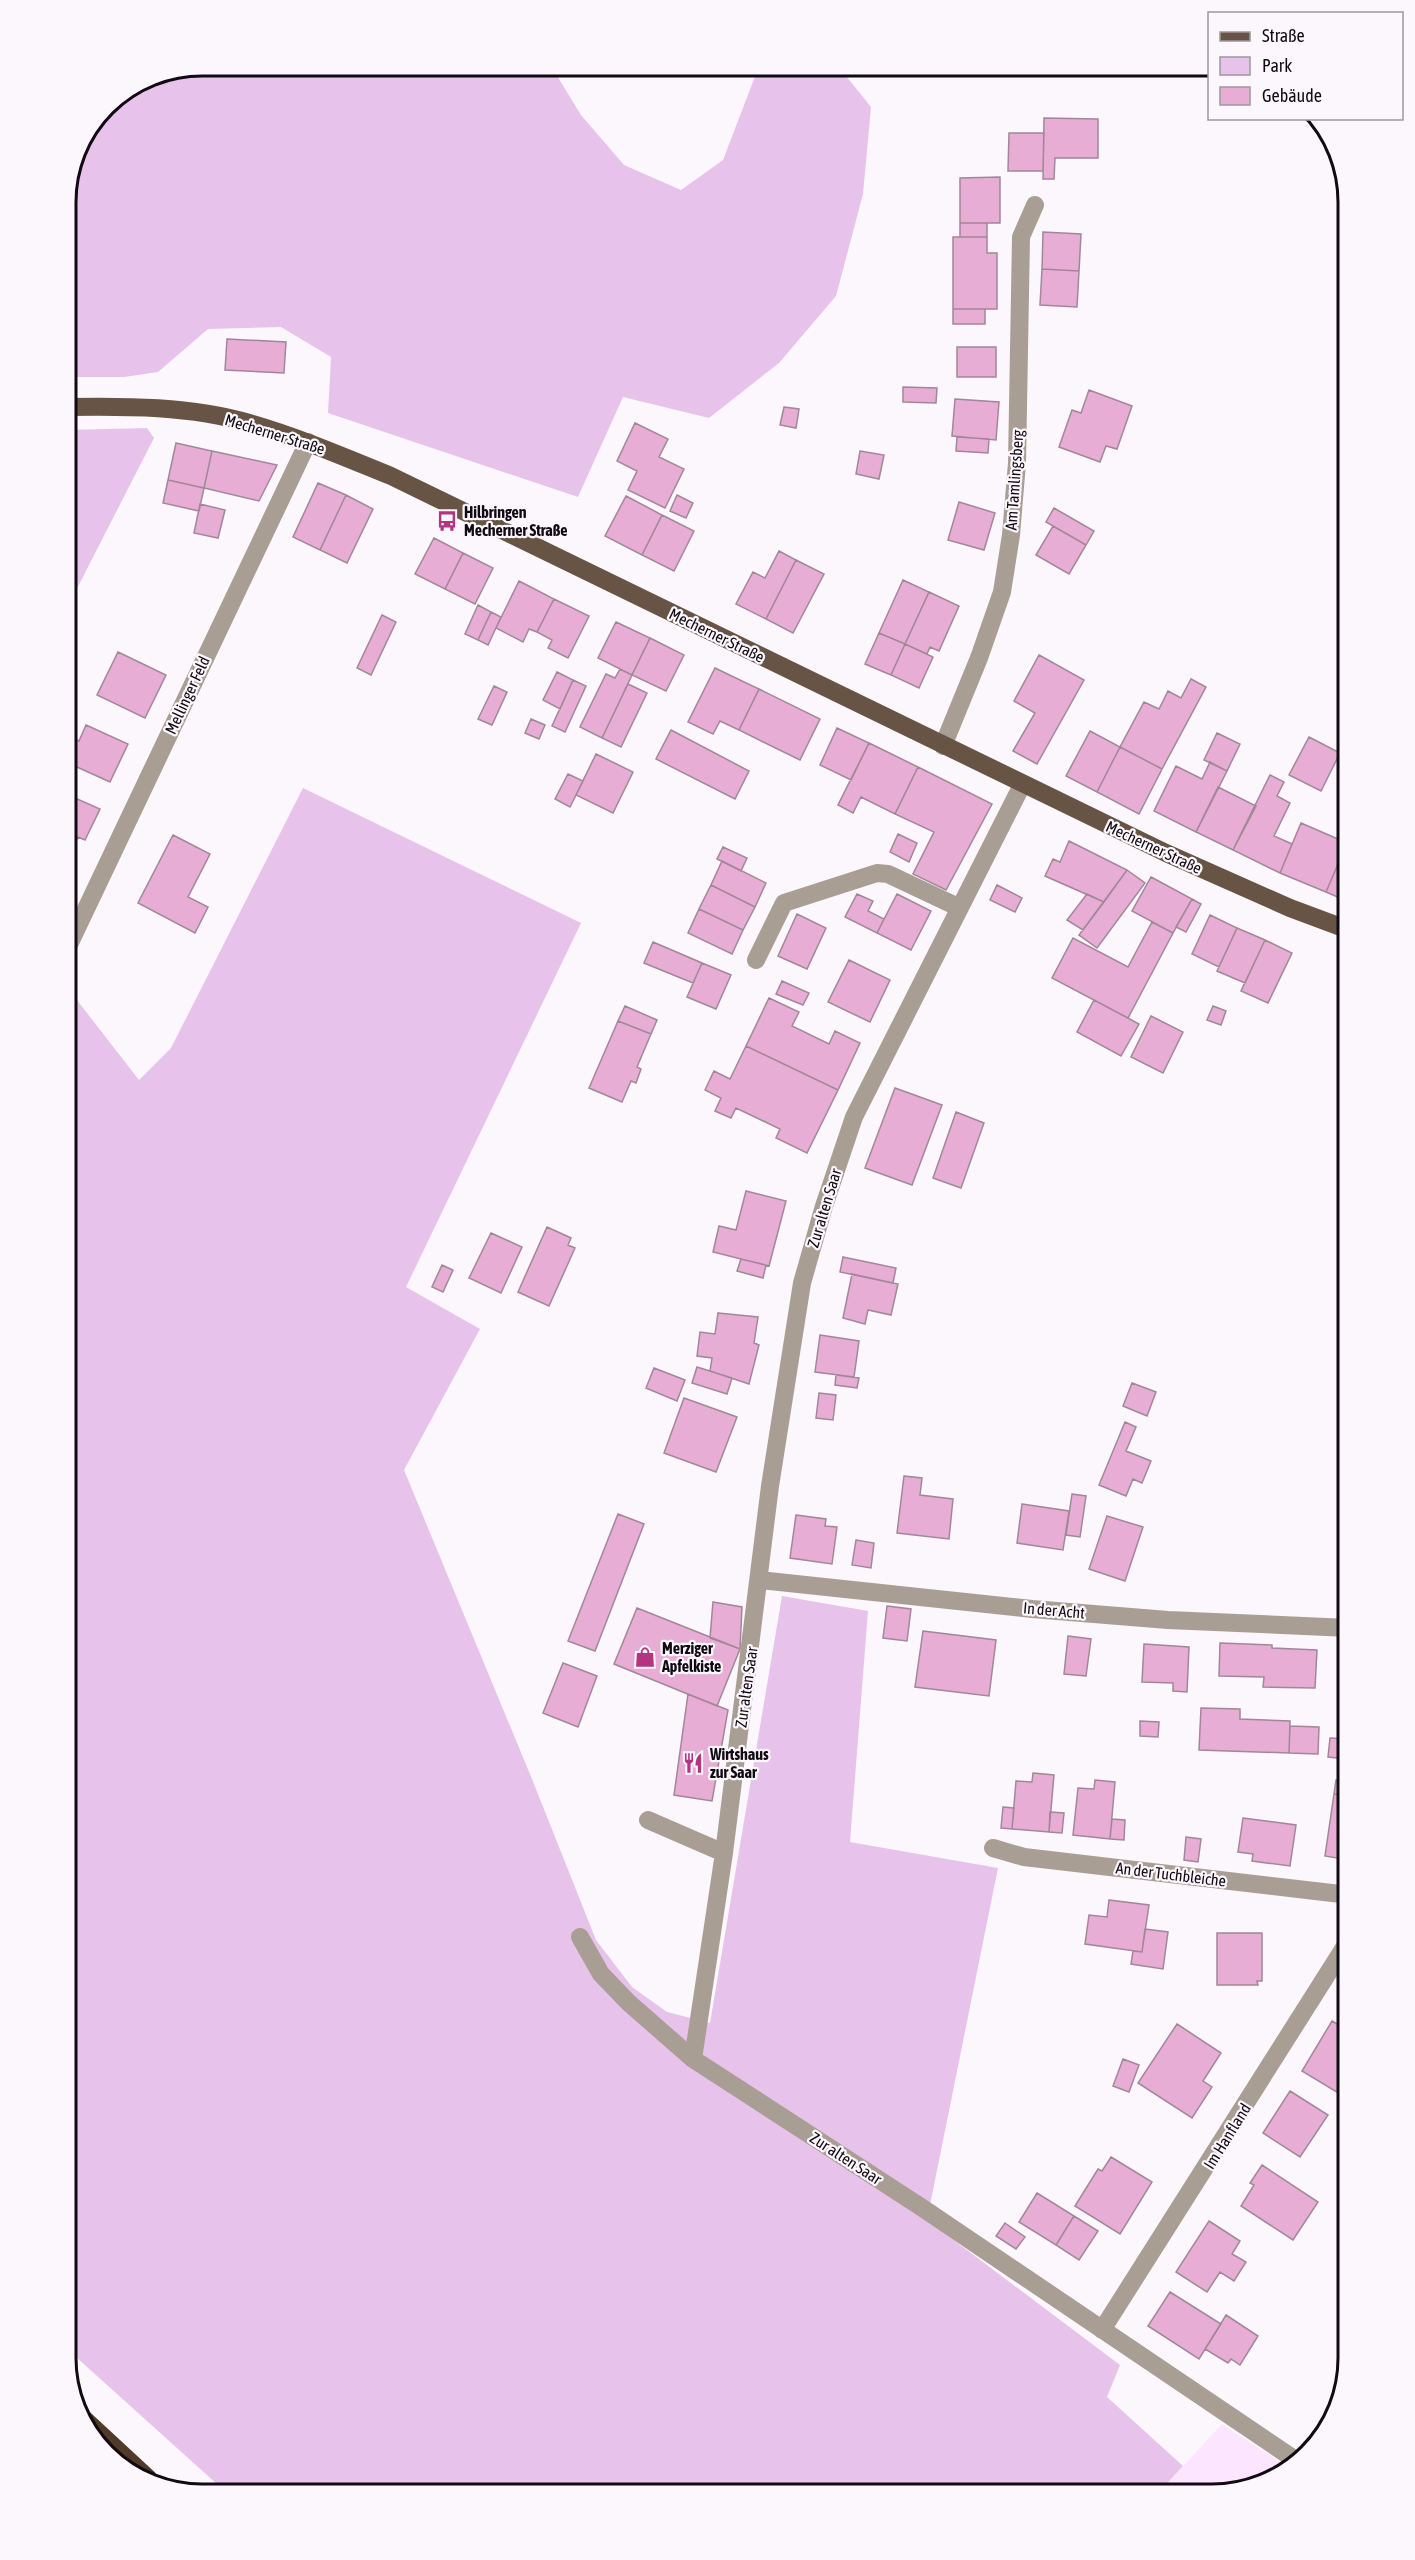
<svg xmlns="http://www.w3.org/2000/svg" width="1415" height="2560" font-family="'Asap Condensed',sans-serif">
<style>
.built{fill:#fce6ff}
.green{fill:#e7c3ec}
.building{fill:#e8add4;stroke:#a28798;stroke-width:1.5}
.lines{fill:none;stroke-linecap:round;stroke-linejoin:round}
.minor{stroke:#a99e94;stroke-width:18}
.major{stroke:#675444;stroke-width:18}
.highway{stroke:#4f3b28;stroke-width:18}
.labels{text-anchor:middle;dominant-baseline:central;stroke-width:4.5;stroke-linejoin:round;paint-order:stroke}
.street-label{font-size:16px;fill:#110a12;stroke:#fbf7fc}
.poi-label{font-size:16px;font-weight:bold;fill:#110a12;stroke:#fbf7fc;text-anchor:start}
.rim{fill:none;stroke:#110a12;stroke-width:3}
</style>
<rect width="100%" height="100%" fill="#fbf7fc"/>
<!-- built -->
<path class="built" d="M 1222,2424 L 1286,2466 L 1265,2483 L 1212,2494 L 1157,2494 Z"/>
<!-- green -->
<path class="green" d="M 203,66 L 551,66 L 581,115 L 624,165 L 681,190 L 723,160 L 759,66 L 838,66 L 871,107 L 863,194 L 836,296 L 779,363 L 709,418 L 623,397 L 578,497 L 328,413 L 331,357 L 281,327 L 208,329 L 158,372 L 124,377 L 66,377 L 66,194 L 77,150 L 106,106 L 151,76 Z
M 147,428 L 154,438 L 66,610 L 66,430 Z
M 303,788 L 581,923 L 406,1287 L 480,1329 L 404,1470 L 532,1779 L 596,1940 L 632,1987 L 667,2012 L 710,2023 L 782,1596 L 868,1611 L 850,1842 L 998,1868 L 927,2220 L 1120,2365 L 1107,2397 L 1183,2466 L 1157,2494 L 228,2494 L 66,2348 L 66,986 L 139,1080 L 171,1048 Z"/>
<!-- building -->
<path class="building" d="M 1044,118 L 1098,119 L 1098,158 L 1055,158 L 1054,179 L 1043,179 Z
M 1009,133 L 1044,133 L 1043,171 L 1008,171 Z
M 1000,177 L 1000,223 L 960,223 L 960,178 Z
M 960,223 L 987,223 L 987,237 L 960,237 Z
M 1043,232 L 1081,234 L 1079,271 L 1042,269 Z
M 953,237 L 987,237 L 987,253 L 997,253 L 997,309 L 953,309 Z
M 1042,269 L 1079,271 L 1077,307 L 1040,305 Z
M 953,309 L 985,309 L 985,324 L 953,324 Z
M 227,339 L 286,342 L 284,373 L 225,370 Z
M 957,347 L 996,347 L 996,377 L 957,377 Z
M 903,387 L 937,388 L 936,403 L 903,402 Z
M 1089,390 L 1132,406 L 1117,449 L 1106,446 L 1100,462 L 1059,447 L 1072,410 L 1081,413 Z
M 955,399 L 999,402 L 996,440 L 952,436 Z
M 784,407 L 799,409 L 796,428 L 780,425 Z
M 635,423 L 668,439 L 659,457 L 684,469 L 665,508 L 628,490 L 637,471 L 617,461 Z
M 957,437 L 989,439 L 988,453 L 956,451 Z
M 176,443 L 212,451 L 204,488 L 168,480 Z
M 212,451 L 277,465 L 259,501 L 204,488 Z
M 860,451 L 884,455 L 879,479 L 856,474 Z
M 168,480 L 204,488 L 199,511 L 163,503 Z
M 318,483 L 346,495 L 320,550 L 293,537 Z
M 346,495 L 373,509 L 347,563 L 320,550 Z
M 677,495 L 693,503 L 686,518 L 670,511 Z
M 626,496 L 662,515 L 642,555 L 605,536 Z
M 959,502 L 995,513 L 984,550 L 948,540 Z
M 200,504 L 225,510 L 218,538 L 194,533 Z
M 1054,508 L 1094,531 L 1086,545 L 1046,522 Z
M 662,515 L 694,531 L 674,571 L 642,555 Z
M 1053,526 L 1086,545 L 1069,574 L 1036,555 Z
M 434,538 L 463,553 L 445,589 L 415,574 Z
M 779,551 L 796,560 L 766,619 L 736,604 L 753,572 L 765,578 Z
M 463,553 L 493,568 L 475,604 L 445,589 Z
M 796,560 L 824,574 L 793,633 L 766,619 Z
M 903,580 L 929,592 L 905,644 L 879,633 Z
M 519,581 L 554,599 L 537,632 L 529,629 L 523,642 L 496,628 Z
M 929,592 L 959,606 L 939,651 L 930,647 L 927,654 L 905,644 Z
M 554,599 L 589,616 L 568,658 L 548,648 L 552,640 L 537,632 Z
M 478,605 L 491,612 L 478,640 L 465,634 Z
M 491,612 L 501,617 L 488,645 L 478,640 Z
M 382,615 L 396,622 L 371,675 L 357,668 Z
M 616,622 L 650,638 L 632,675 L 598,658 Z
M 879,633 L 905,644 L 891,675 L 865,664 Z
M 650,638 L 684,655 L 666,691 L 632,675 Z
M 905,644 L 933,657 L 919,688 L 891,675 Z
M 118,652 L 166,675 L 145,718 L 97,695 Z
M 1039,655 L 1084,680 L 1037,764 L 1013,751 L 1035,713 L 1014,701 Z
M 715,668 L 759,689 L 739,730 L 720,721 L 713,734 L 688,722 Z
M 620,669 L 632,675 L 602,738 L 580,727 L 606,674 L 615,678 Z
M 557,672 L 573,680 L 560,709 L 543,700 Z
M 1191,679 L 1206,687 L 1162,769 L 1120,747 L 1144,702 L 1159,709 L 1168,691 L 1181,698 Z
M 573,680 L 586,686 L 565,732 L 552,726 Z
M 628,684 L 647,693 L 621,747 L 602,738 Z
M 494,686 L 507,692 L 492,725 L 478,719 Z
M 759,689 L 820,719 L 800,760 L 739,730 Z
M 531,719 L 545,725 L 539,739 L 525,733 Z
M 86,725 L 128,744 L 110,782 L 66,762 L 74,739 L 79,741 Z
M 837,728 L 869,743 L 851,780 L 820,765 Z
M 671,730 L 749,771 L 735,799 L 656,759 Z
M 1090,731 L 1120,747 L 1097,792 L 1066,776 Z
M 1217,733 L 1240,744 L 1227,771 L 1204,760 Z
M 1309,737 L 1340,753 L 1321,791 L 1289,775 Z
M 869,743 L 918,767 L 895,814 L 861,797 L 853,813 L 838,805 Z
M 1120,747 L 1162,769 L 1139,814 L 1097,792 Z
M 596,754 L 633,772 L 613,813 L 576,795 Z
M 1210,762 L 1227,771 L 1196,832 L 1154,811 L 1176,766 L 1202,779 Z
M 918,767 L 992,804 L 946,890 L 913,874 L 934,832 L 895,814 Z
M 568,774 L 583,781 L 570,807 L 555,799 Z
M 1270,775 L 1284,782 L 1277,796 L 1290,803 L 1274,836 L 1292,844 L 1280,873 L 1233,850 Z
M 1218,787 L 1256,806 L 1233,850 L 1196,832 Z
M 66,794 L 100,809 L 85,840 L 78,837 L 66,862 Z
M 1301,823 L 1347,843 L 1326,892 L 1280,873 Z
M 898,834 L 917,843 L 909,862 L 890,852 Z
M 173,835 L 210,854 L 188,897 L 208,907 L 195,933 L 138,903 Z
M 1069,841 L 1127,870 L 1104,902 L 1045,876 L 1053,859 L 1060,862 Z
M 1347,843 L 1349,895 L 1347,901 L 1326,892 Z
M 723,847 L 747,858 L 741,871 L 717,859 Z
M 722,861 L 766,883 L 755,907 L 711,885 Z
M 1127,870 L 1145,883 L 1097,948 L 1079,935 Z
M 1151,877 L 1192,899 L 1173,933 L 1132,911 Z
M 711,885 L 755,907 L 743,930 L 699,909 Z
M 997,885 L 1022,898 L 1015,912 L 990,900 Z
M 857,894 L 873,901 L 868,911 L 884,919 L 877,933 L 845,917 Z
M 897,894 L 931,911 L 911,950 L 877,933 Z
M 1087,894 L 1104,902 L 1083,930 L 1067,920 Z
M 1192,899 L 1201,904 L 1186,932 L 1176,927 Z
M 699,909 L 743,930 L 732,954 L 688,933 Z
M 797,914 L 826,928 L 807,969 L 778,956 Z
M 1210,915 L 1237,928 L 1219,967 L 1192,954 Z
M 1152,922 L 1173,933 L 1128,1018 L 1052,978 L 1073,938 L 1128,967 Z
M 1237,928 L 1265,940 L 1245,983 L 1217,971 Z
M 1265,940 L 1292,953 L 1268,1003 L 1241,991 Z
M 653,942 L 702,963 L 693,983 L 644,963 Z
M 849,960 L 890,980 L 870,1022 L 828,1002 Z
M 702,963 L 731,975 L 716,1009 L 687,997 Z
M 782,981 L 809,993 L 803,1005 L 776,994 Z
M 769,998 L 799,1012 L 792,1026 L 829,1044 L 835,1031 L 860,1043 L 838,1090 L 746,1046 Z
M 1094,1000 L 1139,1024 L 1121,1056 L 1077,1032 Z
M 625,1006 L 657,1020 L 651,1034 L 618,1021 Z
M 1213,1006 L 1226,1011 L 1221,1025 L 1207,1020 Z
M 1151,1016 L 1183,1032 L 1163,1073 L 1131,1057 Z
M 618,1021 L 651,1034 L 637,1067 L 641,1069 L 636,1083 L 631,1081 L 622,1102 L 589,1088 Z
M 746,1046 L 838,1090 L 807,1153 L 776,1138 L 780,1129 L 736,1108 L 731,1118 L 715,1111 L 721,1098 L 705,1090 L 714,1071 L 730,1079 Z
M 895,1088 L 942,1105 L 912,1185 L 865,1168 Z
M 956,1112 L 984,1123 L 961,1188 L 933,1178 Z
M 746,1191 L 786,1201 L 769,1266 L 713,1252 L 719,1226 L 736,1230 Z
M 547,1227 L 571,1238 L 568,1245 L 575,1248 L 549,1306 L 518,1292 Z
M 491,1233 L 522,1247 L 501,1293 L 469,1278 Z
M 843,1257 L 896,1268 L 893,1283 L 840,1272 Z
M 741,1259 L 766,1265 L 763,1278 L 737,1271 Z
M 442,1265 L 453,1270 L 443,1292 L 432,1287 Z
M 852,1274 L 898,1284 L 891,1315 L 868,1310 L 865,1324 L 843,1318 Z
M 718,1313 L 758,1317 L 754,1343 L 759,1345 L 749,1384 L 710,1371 L 712,1358 L 697,1356 L 700,1332 L 715,1334 Z
M 820,1335 L 859,1341 L 854,1377 L 815,1372 Z
M 697,1367 L 732,1378 L 727,1394 L 692,1383 Z
M 654,1368 L 685,1380 L 677,1401 L 646,1388 Z
M 836,1375 L 859,1378 L 857,1388 L 835,1385 Z
M 1132,1383 L 1156,1392 L 1147,1416 L 1123,1406 Z
M 819,1393 L 836,1395 L 833,1420 L 816,1418 Z
M 684,1398 L 737,1417 L 716,1472 L 664,1453 Z
M 1125,1422 L 1136,1427 L 1126,1451 L 1151,1461 L 1142,1483 L 1133,1479 L 1126,1496 L 1099,1485 Z
M 904,1476 L 922,1478 L 920,1495 L 953,1499 L 949,1539 L 897,1533 Z
M 1072,1494 L 1086,1496 L 1080,1537 L 1066,1535 Z
M 1022,1504 L 1069,1511 L 1063,1550 L 1017,1543 Z
M 618,1514 L 644,1524 L 595,1651 L 568,1641 Z
M 796,1515 L 826,1519 L 825,1526 L 837,1527 L 832,1564 L 790,1558 Z
M 1107,1516 L 1143,1527 L 1125,1581 L 1089,1569 Z
M 856,1540 L 874,1543 L 871,1568 L 852,1565 Z
M 713,1602 L 742,1607 L 740,1649 L 710,1638 Z
M 887,1606 L 911,1609 L 907,1641 L 883,1638 Z
M 637,1608 L 740,1649 L 717,1706 L 614,1664 Z
M 923,1631 L 996,1640 L 989,1696 L 915,1687 Z
M 1068,1636 L 1091,1639 L 1086,1676 L 1064,1674 Z
M 1220,1643 L 1272,1645 L 1272,1648 L 1317,1650 L 1315,1688 L 1263,1687 L 1264,1677 L 1219,1676 Z
M 1144,1644 L 1189,1647 L 1187,1692 L 1173,1691 L 1173,1683 L 1142,1682 Z
M 563,1663 L 597,1676 L 578,1727 L 543,1713 Z
M 688,1694 L 728,1710 L 712,1801 L 674,1795 Z
M 1201,1708 L 1240,1709 L 1240,1719 L 1290,1721 L 1289,1753 L 1199,1750 Z
M 1140,1721 L 1159,1722 L 1158,1737 L 1140,1736 Z
M 1290,1726 L 1319,1727 L 1318,1754 L 1289,1753 Z
M 1330,1738 L 1348,1739 L 1346,1759 L 1328,1757 Z
M 1033,1773 L 1054,1775 L 1049,1832 L 1012,1829 L 1016,1781 L 1032,1782 Z
M 1095,1780 L 1115,1782 L 1110,1839 L 1073,1835 L 1078,1788 L 1094,1789 Z
M 1336,1780 L 1349,1781 L 1349,1796 L 1334,1794 Z
M 1334,1794 L 1349,1796 L 1349,1860 L 1325,1856 Z
M 1003,1807 L 1014,1808 L 1012,1829 L 1001,1828 Z
M 1050,1812 L 1064,1813 L 1062,1833 L 1049,1832 Z
M 1243,1818 L 1296,1825 L 1290,1866 L 1252,1861 L 1253,1854 L 1238,1852 Z
M 1112,1819 L 1125,1820 L 1124,1840 L 1110,1839 Z
M 1186,1837 L 1201,1839 L 1198,1862 L 1184,1860 Z
M 1109,1900 L 1149,1905 L 1142,1952 L 1085,1944 L 1089,1915 L 1107,1917 Z
M 1145,1929 L 1168,1932 L 1163,1969 L 1131,1964 L 1133,1951 L 1142,1952 Z
M 1217,1933 L 1262,1933 L 1262,1981 L 1257,1981 L 1258,1985 L 1217,1985 Z
M 1332,2021 L 1349,2031 L 1349,2080 L 1340,2094 L 1302,2071 Z
M 1177,2024 L 1221,2053 L 1203,2081 L 1212,2087 L 1192,2118 L 1138,2083 Z
M 1123,2059 L 1139,2065 L 1129,2092 L 1113,2086 Z
M 1290,2091 L 1328,2115 L 1300,2157 L 1263,2133 Z
M 1111,2157 L 1152,2182 L 1120,2234 L 1075,2206 L 1098,2169 L 1102,2171 Z
M 1262,2165 L 1318,2202 L 1293,2240 L 1241,2206 L 1254,2185 L 1250,2183 Z
M 1037,2193 L 1074,2216 L 1056,2245 L 1019,2222 Z
M 1074,2216 L 1098,2231 L 1079,2260 L 1056,2245 Z
M 1209,2221 L 1240,2241 L 1232,2254 L 1246,2262 L 1234,2281 L 1220,2272 L 1207,2292 L 1176,2272 Z
M 1005,2223 L 1025,2237 L 1016,2249 L 996,2236 Z
M 1170,2292 L 1221,2324 L 1199,2359 L 1148,2326 Z
M 1226,2315 L 1258,2336 L 1240,2365 L 1231,2359 L 1228,2363 L 1205,2349 Z"/>
<g class="lines">
<!-- minor -->
<path class="minor" d="M 943,746 L 979,658 L 1002,592 L 1011,535 L 1017,463 L 1021,237 L 1035,205
M 67,949 L 308,442
M 756,960 L 784,903 L 877,873 L 888,874 L 960,908
M 760,1580 L 1032,1609 L 1168,1620 L 1349,1628
M 648,1820 L 724,1853
M 993,1848 L 1024,1857 L 1349,1895
M 580,1937 L 601,1974 L 629,2003 L 693,2059 L 921,2207 L 1294,2459
M 693,2059 L 724,1853 L 770,1486 L 802,1283 L 824,1206 L 854,1117 L 1022,785
M 1102,2330 L 1349,1940"/>
<!-- major -->
<path class="major" d="M 66,407 C 126,406 191,406 249,423 C 298,437 344,457 391,476 L 1166,853 L 1290,908 L 1349,930"/>
<!-- highway -->
<path class="highway" d="M 82,2417 L 149,2479"/>
</g>
<!-- icons -->
<defs>
<g id="bus-bare" transform="scale(1.62)"><path d="M-5-6H5V4H4V6H2V4H-2V6H-4V4H-5ZM-3.5-4V0h7V-4ZM-3.5 1.2v1.5H-2V1.2ZM2 1.2v1.5H3.5V1.2Z" fill="#b43480" stroke="#fbf7fc" stroke-width="2.5" paint-order="stroke"/></g>
<g id="shop-bare" transform="scale(1.62)"><path d="M-5-2.5h2.3a2.7 3.5 0 0 1 5.4 0H5L5.5 6h-11ZM-1.5-2.5h3a1.5 2.3 0 0 0-3 0Z" fill="#b43480" stroke="#fbf7fc" stroke-width="2.5" paint-order="stroke"/></g>
<g id="restaurant-bare" transform="scale(1.62)"><path d="M-5-6h1v4h1v-4h1v4h1v-4h1v5L-1.5 .5V6h-2V.5L-5-1ZM5-6V6H3V1.5H1.5Q1.5-4 5-6Z" fill="#b43480" stroke="#fbf7fc" stroke-width="2.5" paint-order="stroke"/></g>
</defs>
<g fill-rule="evenodd">
<use href="#bus-bare" x="447" y="521"/>
<use href="#shop-bare" x="645" y="1657"/>
<use href="#restaurant-bare" x="693" y="1763"/>
</g>
<g class="labels">
<!-- street labels -->
<g class="street-label">
<text transform="translate(275 434) rotate(17)">Mecherner Straße</text>
<text transform="translate(1014 480) rotate(-86)">Am Tamlingsberg</text>
<text transform="translate(717 635) rotate(26)">Mecherner Straße</text>
<text transform="translate(187 695) rotate(-65)">Mellinger Feld</text>
<text transform="translate(1154 847) rotate(25)">Mecherner Straße</text>
<text transform="translate(824 1208) rotate(-73)">Zur alten Saar</text>
<text transform="translate(1054 1610) rotate(5)">In der Acht</text>
<text transform="translate(746 1687) rotate(-82)">Zur alten Saar</text>
<text transform="translate(1171 1874) rotate(7)">An der Tuchbleiche</text>
<text transform="translate(1227 2136) rotate(-58)">Im Hanfland</text>
<text transform="translate(846 2158) rotate(33)">Zur alten Saar</text>
</g>
<!-- poi labels -->
<g class="poi-label">
<text x="464" y="512">Hilbringen<tspan x="464" dy="18">Mecherner Straße</tspan></text>
<text x="662" y="1648">Merziger<tspan x="662" dy="18">Apfelkiste</tspan></text>
<text x="710" y="1754">Wirtshaus<tspan x="710" dy="18">zur Saar</tspan></text>
</g>
</g>
<!-- crop -->
<path d="M0 0H1415V2560H0ZM202 76H1212A126 126 0 0 1 1338 202V2358A126 126 0 0 1 1212 2484H202A126 126 0 0 1 76 2358V202A126 126 0 0 1 202 76Z" fill="#fbf7fc" fill-rule="evenodd"/>
<path class="rim" d="M202 76H1212A126 126 0 0 1 1338 202V2358A126 126 0 0 1 1212 2484H202A126 126 0 0 1 76 2358V202A126 126 0 0 1 202 76Z"/>
<!-- legend -->
<rect x="1208" y="12" width="195" height="108" fill="#fbf7fc" stroke="#9d989e" stroke-width="1.5"/>
<rect x="1220" y="32" width="30" height="9" fill="#675444" stroke="#9d989e" stroke-width="1.5"/>
<text x="1262" y="42" font-size="18" fill="#110a12">Straße</text>
<rect x="1220" y="57" width="30" height="18" fill="#e7c3ec" stroke="#9d989e" stroke-width="1.5"/>
<text x="1262" y="72" font-size="18" fill="#110a12">Park</text>
<rect x="1220" y="87" width="30" height="18" fill="#e8add4" stroke="#9d989e" stroke-width="1.5"/>
<text x="1262" y="102" font-size="18" fill="#110a12">Gebäude</text>
</svg>
